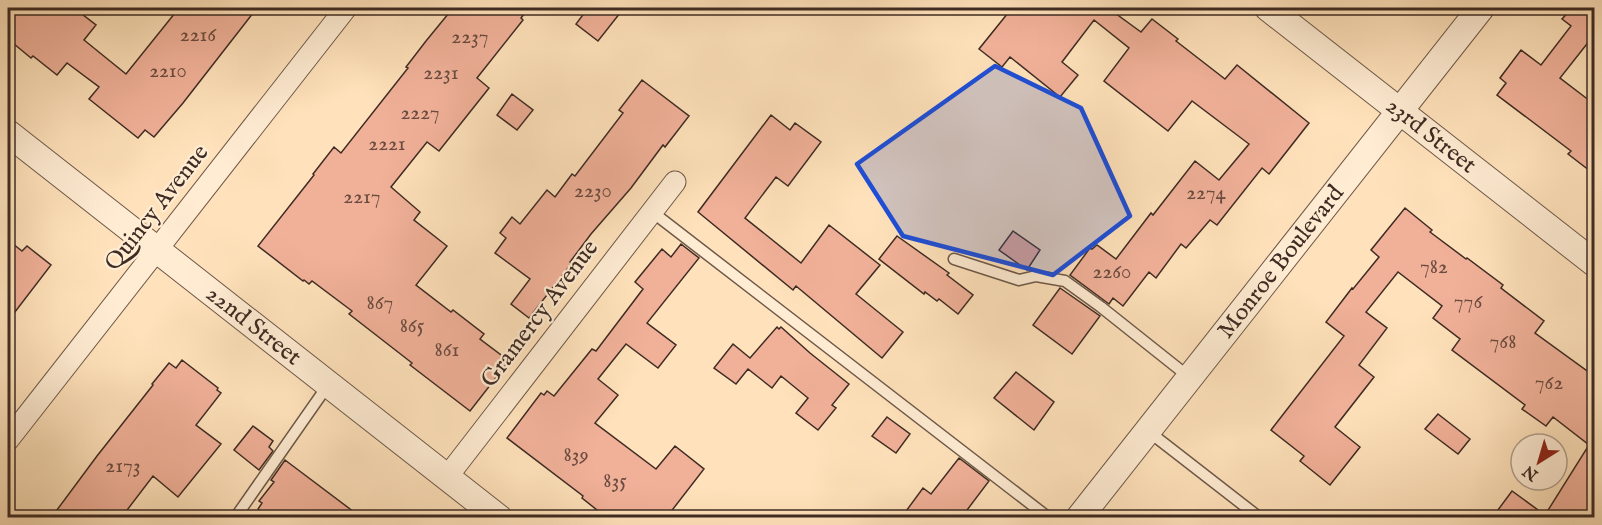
<svg xmlns="http://www.w3.org/2000/svg" width="1602" height="525" font-family="'IM FELL English',serif">
<style>
.building{fill:#f1b199;stroke:#3e2b23;stroke-width:1.5}
.lines{fill:none;stroke-linecap:round;stroke-linejoin:round}
.service-casing{stroke:#6e5949;stroke-width:13}
.minor-casing{stroke:#6e5949;stroke-width:23}
.tertiary-casing{stroke:#6e5949;stroke-width:28}
.service{stroke:#ffecd3;stroke-width:10}
.minor{stroke:#ffecd3;stroke-width:21}
.tertiary{stroke:#ffecd3;stroke-width:26}
.marked{fill:#1d4ed8;fill-opacity:0.2;stroke:#1d4ed8;stroke-width:4.5;stroke-linejoin:round}
.labels{text-anchor:middle;dominant-baseline:central;stroke-width:4.5;stroke-linejoin:round;paint-order:stroke}
.number-label{font-size:21px;fill:#6b4c40}
.street-label{font-size:24px;fill:#3e2b23;stroke:#ffecd3}
</style>
<rect width="100%" height="100%" fill="#ffe2bb"/>
<filter id="stains"><feTurbulence type="fractalNoise" baseFrequency=".00333" numOctaves="4"/><feColorMatrix values="0 0 0 0 .2 0 0 0 0 .09 0 0 0 0 .02 0 0 0 .5 -.17"/></filter>
<radialGradient id="worn" r=".72"><stop offset=".6" stop-color="#630" stop-opacity="0"/><stop offset="1" stop-color="#630" stop-opacity=".3"/></radialGradient>
<!-- building -->
<path class="building" d="M 8,8 L 74,8 L 96,25 L 84,40 L 126,74 L 179,8 L 257,8 L 183,103 L 154,137 L 145,130 L 138,138 L 89,99 L 99,87 L 67,63 L 57,75 L 33,56 L 31,58 L 8,39 Z
M 453,8 L 529,8 L 521,18 L 523,20 L 477,78 L 489,88 L 439,151 L 427,142 L 391,187 L 420,212 L 414,220 L 447,246 L 416,285 L 451,312 L 453,310 L 484,334 L 480,339 L 509,361 L 470,411 L 410,365 L 412,363 L 349,314 L 352,311 L 312,281 L 309,284 L 304,280 L 303,281 L 258,246 L 314,175 L 313,174 L 334,147 L 341,153 L 408,68 L 406,67 L 426,41 Z
M 588,8 L 624,8 L 598,41 L 576,24 Z
M 1012,8 L 1108,8 L 1141,32 L 1152,19 L 1178,39 L 1176,41 L 1225,79 L 1237,65 L 1309,123 L 1269,174 L 1262,168 L 1217,225 L 1210,220 L 1186,248 L 1181,244 L 1156,278 L 1149,272 L 1123,306 L 1113,298 L 1109,304 L 1070,275 L 1090,248 L 1092,249 L 1097,245 L 1116,259 L 1151,213 L 1153,215 L 1195,161 L 1219,180 L 1249,144 L 1192,101 L 1168,131 L 1104,81 L 1129,48 L 1094,20 L 1062,62 L 1078,75 L 1060,97 L 1010,57 L 1002,67 L 979,49 Z
M 1572,8 L 1594,8 L 1594,35 L 1560,78 L 1594,104 L 1594,174 L 1568,154 L 1571,151 L 1497,95 L 1506,83 L 1500,78 L 1521,50 L 1541,65 L 1571,26 L 1562,19 Z
M 642,80 L 689,116 L 665,147 L 663,145 L 631,188 L 591,234 L 570,262 L 572,263 L 529,318 L 511,304 L 530,279 L 495,253 L 506,238 L 500,233 L 512,217 L 520,224 L 547,190 L 555,197 L 572,174 L 575,176 L 623,113 L 619,110 Z
M 512,94 L 533,110 L 517,130 L 497,115 Z
M 771,115 L 790,130 L 795,123 L 821,142 L 788,186 L 776,177 L 745,218 L 801,263 L 829,225 L 880,265 L 856,294 L 903,332 L 882,358 L 796,286 L 793,290 L 698,212 Z
M 1405,208 L 1432,230 L 1430,232 L 1466,259 L 1467,258 L 1503,285 L 1501,288 L 1544,321 L 1535,333 L 1594,376 L 1594,518 L 1492,518 L 1512,491 L 1545,515 L 1589,445 L 1553,417 L 1546,426 L 1522,409 L 1525,405 L 1452,350 L 1460,339 L 1433,318 L 1442,306 L 1398,272 L 1366,312 L 1387,328 L 1359,365 L 1374,377 L 1335,427 L 1360,447 L 1330,485 L 1300,461 L 1304,456 L 1271,430 L 1344,336 L 1326,322 L 1352,288 L 1353,289 L 1379,257 L 1371,250 Z
M 1013,231 L 1040,250 L 1027,270 L 999,250 Z
M 897,236 L 949,273 L 947,275 L 973,295 L 958,314 L 939,299 L 937,301 L 925,292 L 924,294 L 879,259 Z
M 8,240 L 22,251 L 27,246 L 51,265 L 8,321 Z
M 681,244 L 699,258 L 647,323 L 676,345 L 658,368 L 626,344 L 598,379 L 618,395 L 595,423 L 656,469 L 675,446 L 704,469 L 666,518 L 607,518 L 582,498 L 583,496 L 507,438 L 541,393 L 544,395 L 547,391 L 554,396 L 592,349 L 596,351 L 643,289 L 635,282 L 662,249 L 671,257 Z
M 1060,288 L 1100,316 L 1072,354 L 1033,325 Z
M 777,327 L 779,329 L 781,327 L 810,353 L 849,384 L 832,405 L 836,408 L 818,430 L 796,413 L 808,398 L 781,376 L 772,388 L 748,369 L 736,384 L 714,368 L 733,344 L 750,358 Z
M 182,360 L 218,388 L 217,390 L 221,393 L 196,425 L 221,444 L 178,497 L 153,476 L 121,518 L 51,518 L 97,456 L 153,385 L 152,384 L 169,363 L 176,368 Z
M 1016,372 L 1054,402 L 1034,430 L 994,398 Z
M 1438,414 L 1470,439 L 1458,454 L 1425,429 Z
M 887,417 L 910,434 L 896,453 L 872,436 Z
M 253,426 L 273,441 L 269,447 L 273,451 L 259,470 L 234,450 Z
M 959,458 L 989,481 L 961,518 L 901,518 L 923,488 L 931,494 Z
M 285,460 L 362,518 L 269,518 L 258,509 L 262,503 L 259,501 L 274,482 L 271,480 Z"/>
<g class="lines">
<!-- service casing -->
<g class="service-casing">
<path id="service" d="M 651,211 L 1049,518
M 954,259 L 1019,280 L 1036,276 L 1065,281 L 1101,307 L 1189,377
M 1148,431 L 1260,518
M 235,518 L 328,385"/>
</g>
<!-- minor casing -->
<g class="minor-casing">
<path id="minor" d="M 8,440 L 346,8
M 447,477 L 675,182"/>
</g>
<!-- tertiary casing -->
<g class="tertiary-casing">
<g id="tertiary">
<path id="s1" d="M 1268,8 L 1594,263"/>
<path id="s2" d="M 8,133 L 499,518"/>
<path id="s3" d="M 1079,518 L 1481,8"/>
</g>
</g>
<!-- service -->
<use href="#service" class="service"/>
<!-- minor -->
<use href="#minor" class="minor"/>
<!-- tertiary -->
<use href="#tertiary" class="tertiary"/>
</g>
<!-- marked area -->
<path class="marked" d="M 995,66 L 1081,108 L 1130,216 L 1053,275 L 903,236 L 857,164 Z"/>
<g class="labels">
<!-- number labels -->
<g class="number-label">
<text x="198" y="35">2216</text>
<text x="470" y="37">2237</text>
<text x="168" y="71">2210</text>
<text x="441" y="73">2231</text>
<text x="420" y="113">2227</text>
<text x="387" y="144">2221</text>
<text x="593" y="191">2230</text>
<text x="1206" y="193">2274</text>
<text x="362" y="197">2217</text>
<text x="1434" y="267">782</text>
<text x="1112" y="272">2260</text>
<text x="1468" y="302">776</text>
<text x="380" y="303">867</text>
<text x="412" y="326">865</text>
<text x="1503" y="342">768</text>
<text x="447" y="350">861</text>
<text x="1549" y="383">762</text>
<text x="576" y="455">839</text>
<text x="123" y="466">2173</text>
<text x="615" y="481">835</text>
</g>
<!-- street labels -->
<g class="street-label">
<text stroke="none"><textPath href="#s1" startOffset="207">23rd Street</textPath></text>
<text transform="translate(157 208) rotate(-52)">Quincy Avenue</text>
<text stroke="none"><textPath href="#s3" startOffset="326">Monroe Boulevard</textPath></text>
<text transform="translate(540 314) rotate(-53)">Gramercy Avenue</text>
<text stroke="none"><textPath href="#s2" startOffset="312">22nd Street</textPath></text>
</g>
</g>
<!-- margin -->
<rect width="1602" height="525" fill="none" stroke="#ffe2bb" stroke-width="30"/>
<rect x="9" y="9" width="1584" height="507" fill="none" stroke="#3e2b23" stroke-width="3"/>
<rect x="15" y="15" width="1572" height="495" fill="none" stroke="#3e2b23" stroke-width="1.5"/>
<!-- north arrow -->
<g transform="translate(1539 462) rotate(217)"><circle r="28" fill="#ffecd3" stroke="#b29f8d" stroke-width="1.5"/>
<path d="M0-4.5L10 22L0 15L-10 22Z" fill="#8f2418"/>
<text y="-9" font-size="16" font-weight="bold" text-anchor="middle" fill="#3e2b23">N</text>
</g>
<rect width="100%" height="100%" filter="url(#stains)"/>
<rect width="100%" height="100%" fill="url(#worn)"/>
</svg>
